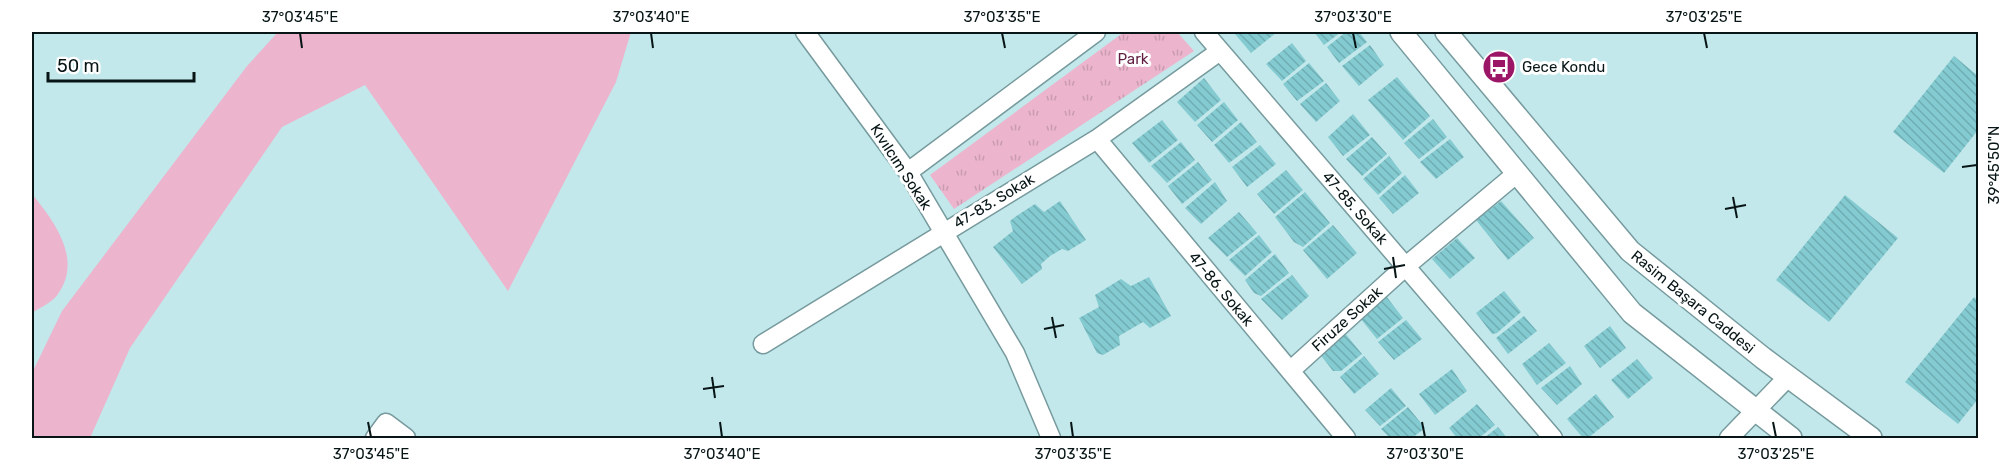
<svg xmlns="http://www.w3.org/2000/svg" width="2010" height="470" font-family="Rubik,sans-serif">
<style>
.grass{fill:#ecb5cd}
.park{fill:url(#park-tufts)}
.building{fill:url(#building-back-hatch)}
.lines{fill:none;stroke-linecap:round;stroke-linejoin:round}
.minor-casing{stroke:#769a9d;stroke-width:21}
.tertiary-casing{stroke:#769a9d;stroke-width:24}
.minor{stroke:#fff;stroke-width:18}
.tertiary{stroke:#fff;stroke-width:21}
.ticks{fill:none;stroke:#071516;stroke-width:2}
.labels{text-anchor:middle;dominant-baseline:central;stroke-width:6;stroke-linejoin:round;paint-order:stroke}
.park-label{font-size:15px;fill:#601f42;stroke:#fff}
.poi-label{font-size:15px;fill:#071516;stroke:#fff;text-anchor:start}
.street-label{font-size:15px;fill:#071516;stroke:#fff}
.neatline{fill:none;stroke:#071516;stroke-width:2}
.ticks-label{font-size:15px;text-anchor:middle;fill:#071516}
</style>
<defs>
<pattern id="park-tufts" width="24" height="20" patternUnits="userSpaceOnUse" patternTransform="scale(1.5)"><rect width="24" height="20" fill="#ecb5cd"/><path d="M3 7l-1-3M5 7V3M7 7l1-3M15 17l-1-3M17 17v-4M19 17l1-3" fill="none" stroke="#c99baf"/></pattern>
<pattern id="building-back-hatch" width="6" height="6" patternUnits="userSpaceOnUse" patternTransform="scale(1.5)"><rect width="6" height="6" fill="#83cbd1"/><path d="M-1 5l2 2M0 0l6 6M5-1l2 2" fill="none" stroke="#70adb3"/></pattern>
</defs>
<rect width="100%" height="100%" fill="#c2e8eb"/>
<!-- grass -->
<path class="grass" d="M 278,32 L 631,32 L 616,82 L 508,291 L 365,85 L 282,127 L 130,348 L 90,438 L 32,438 L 32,373 L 62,311 L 247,66 Z
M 32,194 C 54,221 83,259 58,294 C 53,302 39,308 32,313 Z"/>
<!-- park -->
<path class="park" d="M 1124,32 L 1177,32 L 1194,51 L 954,209 L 930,175 Z"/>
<!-- building -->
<path class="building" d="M 1238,32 L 1277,32 L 1251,53 L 1235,34 Z
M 1314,32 L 1341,32 L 1324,45 Z
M 1346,32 L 1359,32 L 1367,42 L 1339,63 L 1327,47 Z
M 1292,43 L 1306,61 L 1282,81 L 1266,64 Z
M 1370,45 L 1384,65 L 1359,86 L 1342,66 Z
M 1954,56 L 1978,76 L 1978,130 L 1944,173 L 1893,132 Z
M 1309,63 L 1324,81 L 1297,101 L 1283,84 Z
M 1397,77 L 1430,116 L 1403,140 L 1368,100 Z
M 1204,78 L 1221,100 L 1195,122 L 1177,102 Z
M 1326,83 L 1340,101 L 1316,122 L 1300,104 Z
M 1224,102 L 1238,120 L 1212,142 L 1197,125 Z
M 1353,114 L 1370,135 L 1343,156 L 1328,137 Z
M 1433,119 L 1447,137 L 1419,159 L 1404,143 Z
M 1162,120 L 1178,140 L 1149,163 L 1132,143 Z
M 1241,122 L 1257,142 L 1229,163 L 1214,145 Z
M 1372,137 L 1387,154 L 1362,176 L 1346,159 Z
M 1450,139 L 1464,157 L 1436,179 L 1420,162 Z
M 1181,142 L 1195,160 L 1167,183 L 1151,166 Z
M 1260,145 L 1276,164 L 1247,187 L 1232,167 Z
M 1389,156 L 1402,173 L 1378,195 L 1363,179 Z
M 1198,162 L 1212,180 L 1182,204 L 1168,186 Z
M 1286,170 L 1303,190 L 1274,214 L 1257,194 Z
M 1405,175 L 1419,193 L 1393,214 L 1379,198 Z
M 1215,182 L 1227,201 L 1201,224 L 1185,208 Z
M 1305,192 L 1330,223 L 1303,247 L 1294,242 L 1275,217 Z
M 1845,195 L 1898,238 L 1829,322 L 1776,280 Z
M 1060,201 L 1086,240 L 1068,251 L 1062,249 L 1050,256 L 1041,264 L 1042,269 L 1022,284 L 993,247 L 1013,231 L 1010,221 L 1015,217 L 1035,204 L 1044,212 Z
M 1501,201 L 1534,238 L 1508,260 L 1476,220 Z
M 1239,212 L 1257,233 L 1227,257 L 1208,238 Z
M 1333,225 L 1357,253 L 1327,279 L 1303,250 Z
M 1259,235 L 1272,252 L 1245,276 L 1229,260 Z
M 1457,238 L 1475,258 L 1450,279 L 1432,259 Z
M 1275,254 L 1289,273 L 1261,296 L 1254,293 L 1245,280 Z
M 1292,275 L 1309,296 L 1282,320 L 1261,299 Z
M 1149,277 L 1171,316 L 1150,328 L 1143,322 L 1119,336 L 1120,345 L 1103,355 L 1097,353 L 1079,318 L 1099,307 L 1095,295 L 1121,279 L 1131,286 Z
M 1504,291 L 1521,312 L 1497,333 L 1492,334 L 1476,313 Z
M 1386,296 L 1403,318 L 1377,339 L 1360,318 Z
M 1974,297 L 1978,301 L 1978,399 L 1958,424 L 1905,382 Z
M 1524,316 L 1537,331 L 1508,354 L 1496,338 Z
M 1406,320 L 1422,339 L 1394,360 L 1378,342 Z
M 1610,326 L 1626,348 L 1600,368 L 1584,346 Z
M 1344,332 L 1362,354 L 1341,371 L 1333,371 L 1319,353 Z
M 1549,343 L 1566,363 L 1537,385 L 1522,364 Z
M 1364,356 L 1379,374 L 1354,394 L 1340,377 Z
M 1637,359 L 1653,378 L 1628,399 L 1611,380 Z
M 1570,366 L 1582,384 L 1557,405 L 1541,388 Z
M 1452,369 L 1467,391 L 1435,415 L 1419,394 Z
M 1391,388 L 1406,406 L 1380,426 L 1365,410 Z
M 1596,394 L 1614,417 L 1588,438 L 1583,438 L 1567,419 Z
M 1477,404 L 1495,425 L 1479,438 L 1457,438 L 1449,428 Z
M 1408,407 L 1425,428 L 1412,438 L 1390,438 L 1381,429 Z
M 1498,427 L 1507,438 L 1484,438 Z"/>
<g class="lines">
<!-- minor casing -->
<g class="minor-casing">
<path id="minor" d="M 805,32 L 908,172 L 1015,353 L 1051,438
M 1204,32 L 1553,438
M 1097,139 L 1346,438
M 908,172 L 1096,32
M 763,344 L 1097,139 L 1220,51
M 1290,371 L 1406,266 L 1516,174
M 375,438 L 386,423 L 406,438
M 1729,438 L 1788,377"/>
</g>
<!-- tertiary casing -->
<g class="tertiary-casing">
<path id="tertiary" d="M 1401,32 L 1632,313 L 1791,438
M 1446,32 L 1630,251 L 1763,358 L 1871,438"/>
</g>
<!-- minor -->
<use href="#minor" class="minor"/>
<!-- tertiary -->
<use href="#tertiary" class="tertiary"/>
</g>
<!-- ticks -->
<path class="ticks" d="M 300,33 L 302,48M 651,33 L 653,48M 1002,33 L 1005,48M 1353,33 L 1356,48M 1704,33 L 1707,48M 1962,167 L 1977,165M 1733,197 L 1737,218M 1725,209 L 1746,205M 1393,257 L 1396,278M 1384,269 L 1405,265M 1052,317 L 1056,338M 1044,329 L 1064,325M 712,377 L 715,398M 703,389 L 724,386M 368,422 L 371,437M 720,422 L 722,437M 1071,422 L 1073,437M 1422,422 L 1425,437M 1773,422 L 1776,437"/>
<!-- icons -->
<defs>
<g id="bus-disc" transform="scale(1.725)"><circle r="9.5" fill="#9c1667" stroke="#fff"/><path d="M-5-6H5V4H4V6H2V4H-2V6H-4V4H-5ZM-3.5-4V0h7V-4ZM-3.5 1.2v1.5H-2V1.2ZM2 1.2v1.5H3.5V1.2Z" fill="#fff"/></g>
</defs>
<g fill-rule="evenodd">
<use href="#bus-disc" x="1499" y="67"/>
</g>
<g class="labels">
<!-- park labels -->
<g class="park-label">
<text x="1133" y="59">Park</text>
</g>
<!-- poi labels -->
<g class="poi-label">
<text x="1522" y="67">Gece Kondu</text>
</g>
<!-- street labels -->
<g class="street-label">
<text transform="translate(901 167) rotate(57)">Kıvılcım Sokak</text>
<text transform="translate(994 201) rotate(-31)">47-83. Sokak</text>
<text transform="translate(1355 208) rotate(49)">47-85. Sokak</text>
<text transform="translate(1221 289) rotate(50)">47-86. Sokak</text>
<text transform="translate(1693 302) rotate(39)">Rasim Başara Caddesi</text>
<text transform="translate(1347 319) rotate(-42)">Firuze Sokak</text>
</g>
</g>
<!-- border -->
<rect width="2010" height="470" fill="none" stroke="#ffffff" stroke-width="66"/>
<!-- scale -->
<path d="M48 72v9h146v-9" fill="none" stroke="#071516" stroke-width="3"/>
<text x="57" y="72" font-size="18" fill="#071516" stroke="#ffffff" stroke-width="4.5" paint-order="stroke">50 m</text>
<rect x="33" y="33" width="1944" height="404" class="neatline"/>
<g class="ticks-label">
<text x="300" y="22">37°03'45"E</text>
<text x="651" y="22">37°03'40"E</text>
<text x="1002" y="22">37°03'35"E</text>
<text x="1353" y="22">37°03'30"E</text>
<text x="1704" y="22">37°03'25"E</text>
<text transform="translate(1994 165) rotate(-90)" y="5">39°45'50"N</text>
<text x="371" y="459">37°03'45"E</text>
<text x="722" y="459">37°03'40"E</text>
<text x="1073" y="459">37°03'35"E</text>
<text x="1425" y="459">37°03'30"E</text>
<text x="1776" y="459">37°03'25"E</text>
</g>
</svg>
